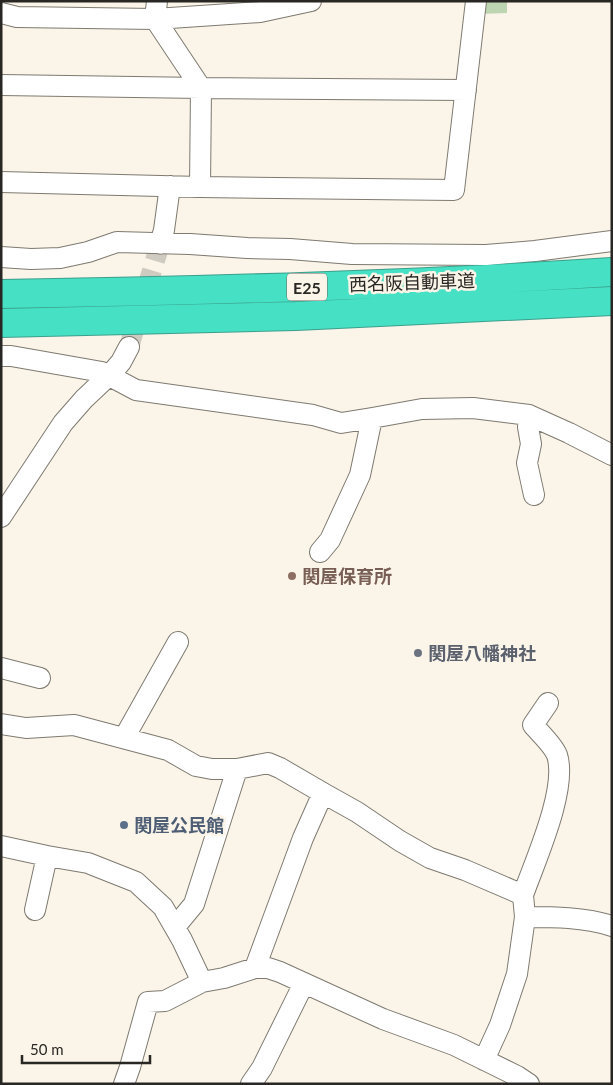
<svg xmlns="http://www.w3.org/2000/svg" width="613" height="1085" font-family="Lato,'Noto Sans JP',sans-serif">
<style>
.green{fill:#bdd5b1}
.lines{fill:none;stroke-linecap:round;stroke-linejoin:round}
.minor-tunnel{stroke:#d0cbc1;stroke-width:20;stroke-dasharray:20 10;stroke-linecap:butt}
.minor-casing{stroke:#7e7a70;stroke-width:22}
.highway-casing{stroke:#3c9f8c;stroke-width:30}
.minor{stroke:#fff;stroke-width:20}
.highway{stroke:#46e0c5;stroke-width:28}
.education-dot{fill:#8d6e63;stroke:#faf4e9;stroke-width:2}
.worship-dot{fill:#6b7280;stroke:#faf4e9;stroke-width:2}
.service-dot{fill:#5c6f8a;stroke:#faf4e9;stroke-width:2}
.labels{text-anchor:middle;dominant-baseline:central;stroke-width:5;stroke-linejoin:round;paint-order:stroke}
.shield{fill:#faf4e9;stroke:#68645e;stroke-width:1}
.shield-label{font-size:16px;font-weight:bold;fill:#292723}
.street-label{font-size:18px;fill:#292723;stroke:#faf4e9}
.education-label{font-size:18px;font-weight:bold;fill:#785e54;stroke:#faf4e9;text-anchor:start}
.worship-label{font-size:18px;font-weight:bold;fill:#5b616d;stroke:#faf4e9;text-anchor:start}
.service-label{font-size:18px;font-weight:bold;fill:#4e5e75;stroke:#faf4e9;text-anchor:start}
</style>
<rect width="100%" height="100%" fill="#faf4e9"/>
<!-- green -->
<path class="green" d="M 480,1 L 507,1 L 507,13 L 478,14 Z"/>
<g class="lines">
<!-- minor-tunnel -->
<path class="minor-tunnel" d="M 129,347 L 160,244"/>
<!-- minor casing -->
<g class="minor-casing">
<path id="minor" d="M 157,1 L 155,19 L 201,88 L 200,187
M 1,13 L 17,17 L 155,19 L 260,12 L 311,1
M 1,85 L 201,88 L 466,90
M 1,182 L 200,187 L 454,190 L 476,1
M 160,244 L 164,230 L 170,186
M 1,257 L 31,259 L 60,258 L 88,252 L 117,242 L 190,244 L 247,248 L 290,249 L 352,254 L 486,255 L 535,251 L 612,241
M 1,356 L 11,356 L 102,372 L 136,390 L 313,415 L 341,423 L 372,418 L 422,409 L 473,408 L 529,415 L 569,433 L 612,455
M 529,415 L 528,427 L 531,444 L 527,463 L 534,495
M 1,517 L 63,423 L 84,399 L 102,382 L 109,376 L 121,362 L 129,347
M 320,552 L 330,540 L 360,475 L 372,418
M 1,668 L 40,678
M 1,724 L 26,728 L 74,725 L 168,750 L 196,766 L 212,769 L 237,769
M 124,738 L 178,642
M 1,846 L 47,856 L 88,863 L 136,882 L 163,907 L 182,940 L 202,982 L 224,978 L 255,968 L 268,968 L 280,972 L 383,1019 L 454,1045 L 517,1076 L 529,1084
M 523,895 C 535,861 568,789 557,755 C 553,745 540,733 533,725 L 548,703
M 35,910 L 47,856
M 525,917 C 554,917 584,917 612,926
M 175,927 L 194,904 L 237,769 L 268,763 L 280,768 L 323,793
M 255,968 L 303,838 L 323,793 L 357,812 L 400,841 L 430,858 L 465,870 L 523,895 L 525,917 L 517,974 L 500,1025 L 484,1060
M 124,1084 L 130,1067 L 148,1002 L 165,1001 L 202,982
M 251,1084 L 262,1068 L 304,983"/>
</g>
<!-- highway casing -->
<g class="highway-casing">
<path id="highway" d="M 1,294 C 205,291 409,285 612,272
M 1,323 L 296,316 L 612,301"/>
</g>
<!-- minor -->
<use href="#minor" class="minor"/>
<!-- highway -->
<use href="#highway" class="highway"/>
</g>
<!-- markers -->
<circle class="education-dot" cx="292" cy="576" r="5"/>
<circle class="worship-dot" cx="418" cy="653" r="5"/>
<circle class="service-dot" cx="124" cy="825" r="5"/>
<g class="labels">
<!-- shield labels -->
<rect class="shield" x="287" y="273.5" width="40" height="27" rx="4"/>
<g class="shield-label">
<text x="307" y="287">E25</text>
</g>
<!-- street labels -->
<g class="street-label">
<text transform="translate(412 282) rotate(-2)">西名阪自動車道</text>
</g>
<!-- education labels -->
<g class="education-label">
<text x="302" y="576">関屋保育所</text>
</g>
<!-- worship labels -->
<g class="worship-label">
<text x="428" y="653">関屋八幡神社</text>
</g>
<!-- service labels -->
<g class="service-label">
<text x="134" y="825">関屋公民館</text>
</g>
</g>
<!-- border -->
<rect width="613" height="1085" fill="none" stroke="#292723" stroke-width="5"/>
<!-- scale -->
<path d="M22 1055v8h128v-8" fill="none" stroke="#292723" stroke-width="2.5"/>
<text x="30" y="1055" font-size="15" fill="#292723" stroke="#faf4e9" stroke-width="4" paint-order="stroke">50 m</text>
</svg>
